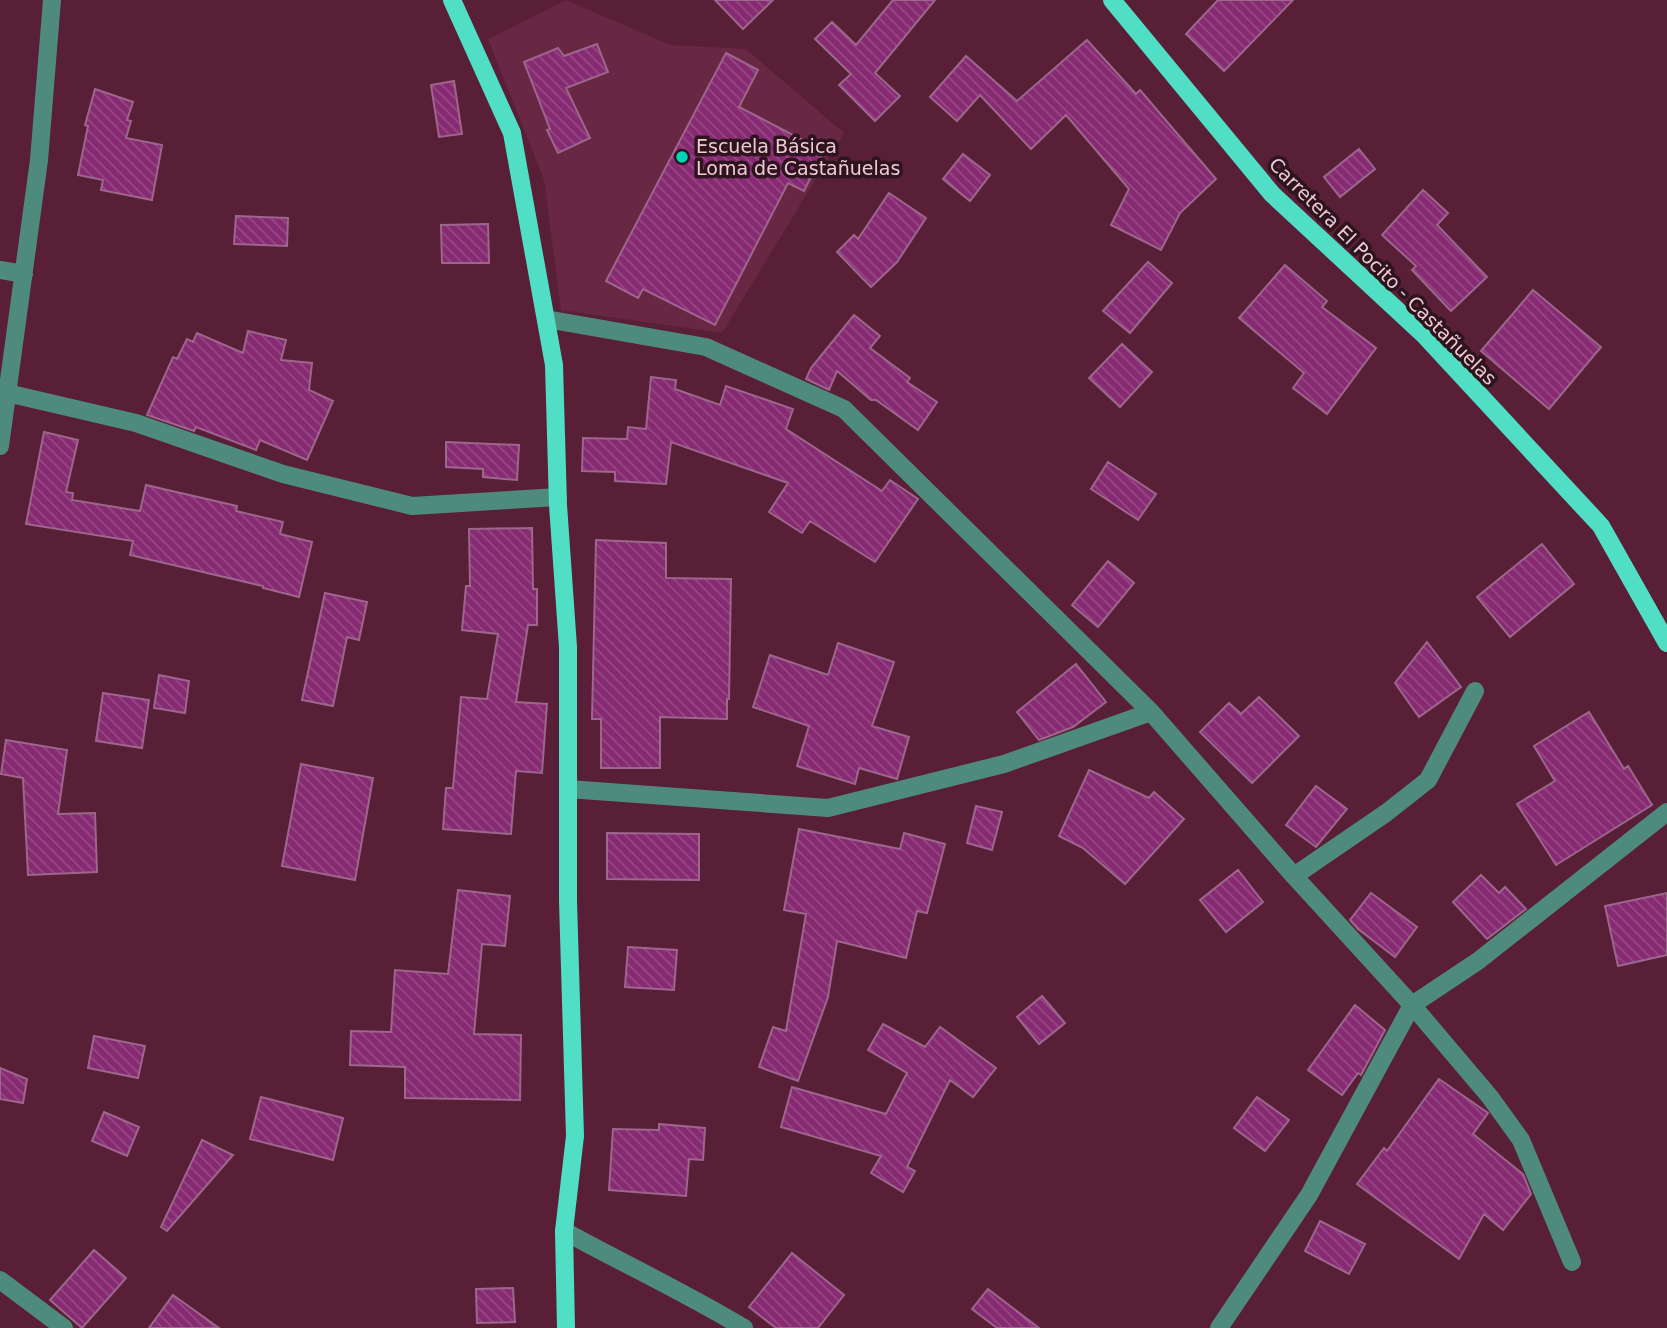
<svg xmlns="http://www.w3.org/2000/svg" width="1667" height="1328" font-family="'DejaVu Sans',sans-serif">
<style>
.built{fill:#682742}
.building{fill:url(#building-back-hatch);stroke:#9d668d;stroke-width:2}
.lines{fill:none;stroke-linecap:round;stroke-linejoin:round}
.minor{stroke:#4e8b7d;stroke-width:18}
.major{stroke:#50dfc4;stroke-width:18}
.poi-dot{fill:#00d5b7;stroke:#2e141e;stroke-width:2.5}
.labels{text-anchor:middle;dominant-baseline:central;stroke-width:7;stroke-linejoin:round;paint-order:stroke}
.poi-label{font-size:19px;fill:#efcad5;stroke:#2e141e;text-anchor:start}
.street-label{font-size:19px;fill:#efcad5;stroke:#2e141e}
</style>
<defs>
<pattern id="building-back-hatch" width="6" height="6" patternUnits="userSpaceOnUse" patternTransform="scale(1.75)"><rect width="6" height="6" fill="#862a72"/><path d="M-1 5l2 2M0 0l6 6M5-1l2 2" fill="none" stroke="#974885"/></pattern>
</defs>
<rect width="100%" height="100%" fill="#581f36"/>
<!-- built -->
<path class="built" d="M 566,0 L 671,45 L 746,49 L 844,133 L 722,333 L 561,310 L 544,180 L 488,39 Z"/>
<!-- building -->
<path class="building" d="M 715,0 L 773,0 L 743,29 Z
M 893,0 L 935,0 L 875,73 L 900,96 L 875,121 L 839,85 L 851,74 L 815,39 L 832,22 L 856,45 Z
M 1218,0 L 1293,0 L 1224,71 L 1186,34 Z
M 1087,40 L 1136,94 L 1140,90 L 1216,179 L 1180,213 L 1161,250 L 1111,225 L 1129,189 L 1066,115 L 1031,149 L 980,95 L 957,121 L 930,97 L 966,56 L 1017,101 Z
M 597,44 L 608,72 L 566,88 L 590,138 L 558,153 L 547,130 L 550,129 L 524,62 L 558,48 L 564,56 Z
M 726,53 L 758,70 L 739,107 L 824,151 L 804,191 L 788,183 L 715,325 L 643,289 L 638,298 L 606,281 Z
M 454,81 L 462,134 L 439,137 L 431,85 Z
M 95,89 L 133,102 L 127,120 L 131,121 L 126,138 L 162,145 L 152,200 L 101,190 L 103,180 L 78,175 L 88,126 L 85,125 Z
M 1359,149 L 1375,169 L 1340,197 L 1324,177 Z
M 963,154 L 990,175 L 970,201 L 943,179 Z
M 1423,190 L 1448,213 L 1437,225 L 1487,277 L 1451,311 L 1412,270 L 1416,266 L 1382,235 Z
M 889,193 L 926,218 L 897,262 L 871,287 L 837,252 L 854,235 L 858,239 Z
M 236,216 L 288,218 L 287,246 L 234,244 Z
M 488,224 L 489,263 L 442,263 L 441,225 Z
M 1148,262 L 1172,283 L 1130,333 L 1103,311 Z
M 1285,265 L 1327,301 L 1322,307 L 1376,348 L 1327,414 L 1293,388 L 1304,373 L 1239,318 Z
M 1533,290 L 1601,347 L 1549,409 L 1481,351 Z
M 854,315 L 880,336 L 870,348 L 910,378 L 907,382 L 937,402 L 918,430 L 876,400 L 871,400 L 837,371 L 829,390 L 806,379 L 811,368 Z
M 248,331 L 286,340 L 281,360 L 312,363 L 309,390 L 333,401 L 307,460 L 260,440 L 256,450 L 196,427 L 194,431 L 147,415 L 173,357 L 177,359 L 187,339 L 193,342 L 197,333 L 243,353 Z
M 1122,344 L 1152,372 L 1120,407 L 1089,378 Z
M 651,377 L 676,380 L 675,389 L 720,405 L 726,386 L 793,409 L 786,429 L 882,491 L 890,480 L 918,499 L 875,562 L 810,521 L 802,533 L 769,512 L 788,483 L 671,442 L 666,484 L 615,481 L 615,472 L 582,471 L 583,438 L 627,439 L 628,427 L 646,429 Z
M 44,432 L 78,440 L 66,492 L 73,493 L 72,500 L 140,511 L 146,485 L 237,506 L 236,511 L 283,522 L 280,534 L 312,542 L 299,597 L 263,588 L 263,586 L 130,555 L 133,541 L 26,524 Z
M 446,442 L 519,445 L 517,480 L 483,477 L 483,469 L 446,467 Z
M 1108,462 L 1156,494 L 1138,520 L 1091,489 Z
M 532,528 L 533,589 L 537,589 L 537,625 L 528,625 L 516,702 L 547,704 L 542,773 L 516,771 L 511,834 L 443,829 L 446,788 L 453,788 L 461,697 L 487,699 L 498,634 L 462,630 L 466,586 L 470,586 L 469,529 Z
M 596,540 L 666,543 L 666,578 L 731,579 L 729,699 L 727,699 L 727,719 L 660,717 L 660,768 L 601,768 L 601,719 L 592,719 Z
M 1542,544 L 1574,584 L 1510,637 L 1477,597 Z
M 1108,561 L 1134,583 L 1098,627 L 1072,605 Z
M 325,593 L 367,602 L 359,640 L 347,637 L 333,706 L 302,700 Z
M 1427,642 L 1461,687 L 1419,717 L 1395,683 Z
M 838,643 L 894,662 L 872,726 L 909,737 L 897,779 L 859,768 L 855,784 L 797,766 L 809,726 L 753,707 L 770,655 L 828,675 Z
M 1076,664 L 1106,702 L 1073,727 L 1039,740 L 1017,712 Z
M 159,675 L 189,681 L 185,713 L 154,708 Z
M 103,693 L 149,700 L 142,748 L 96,741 Z
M 1259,697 L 1299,736 L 1252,783 L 1200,732 L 1229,703 L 1241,714 Z
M 1589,712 L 1624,769 L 1628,766 L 1652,805 L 1556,865 L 1517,804 L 1555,781 L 1534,746 Z
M 6,740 L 67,750 L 58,814 L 95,813 L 97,872 L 28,875 L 23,778 L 1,774 Z
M 301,764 L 373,778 L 355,880 L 282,866 Z
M 1089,770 L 1149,798 L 1154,792 L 1184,819 L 1125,884 L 1083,848 L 1059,836 Z
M 1316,786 L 1347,809 L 1316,847 L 1286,825 Z
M 976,806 L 1002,812 L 992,850 L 967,843 Z
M 799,829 L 900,849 L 904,833 L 945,844 L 927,913 L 917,911 L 906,958 L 837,941 L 828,997 L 798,1081 L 759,1067 L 773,1027 L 786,1031 L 806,914 L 784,910 Z
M 607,833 L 699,834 L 699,880 L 607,879 Z
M 1238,870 L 1263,902 L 1226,932 L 1200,900 Z
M 1481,875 L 1499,893 L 1505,887 L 1526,909 L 1487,939 L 1453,902 Z
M 458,890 L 510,896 L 505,946 L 482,944 L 474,1034 L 521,1035 L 520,1100 L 405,1098 L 405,1067 L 350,1065 L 351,1031 L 391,1032 L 395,970 L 448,974 Z
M 1371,893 L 1417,927 L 1395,957 L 1358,929 L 1350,920 Z
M 1667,893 L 1667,955 L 1618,966 L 1605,906 Z
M 628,947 L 677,950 L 674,990 L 625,987 Z
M 1042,996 L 1065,1023 L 1039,1044 L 1017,1017 Z
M 1355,1005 L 1385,1030 L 1361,1075 L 1358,1073 L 1342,1095 L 1308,1070 Z
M 883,1024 L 925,1047 L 940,1027 L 996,1068 L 973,1097 L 950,1080 L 907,1167 L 915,1171 L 903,1192 L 871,1173 L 881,1156 L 781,1127 L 792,1087 L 886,1114 L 907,1073 L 868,1050 Z
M 94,1036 L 145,1046 L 138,1078 L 88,1068 Z
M 0,1068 L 27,1079 L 23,1103 L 0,1099 Z
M 1439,1079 L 1488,1113 L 1473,1134 L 1523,1174 L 1531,1194 L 1503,1230 L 1484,1214 L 1459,1259 L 1357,1184 L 1384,1148 L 1387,1151 Z
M 261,1097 L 343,1118 L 333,1160 L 250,1139 Z
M 1257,1097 L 1289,1120 L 1265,1151 L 1234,1128 Z
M 104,1112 L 139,1127 L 127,1156 L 92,1141 Z
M 659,1124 L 705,1128 L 703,1160 L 689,1159 L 686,1196 L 609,1190 L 613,1129 L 659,1130 Z
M 202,1140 L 233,1155 L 167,1231 L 161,1227 Z
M 1320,1221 L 1365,1244 L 1349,1274 L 1305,1251 Z
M 94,1250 L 126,1278 L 82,1328 L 50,1300 Z
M 792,1253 L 844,1295 L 818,1328 L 776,1328 L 749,1307 Z
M 513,1288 L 515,1322 L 477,1323 L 476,1289 Z
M 988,1289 L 1039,1328 L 997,1328 L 972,1309 Z
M 173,1295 L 219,1328 L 149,1328 Z"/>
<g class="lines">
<!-- minor -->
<path class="minor" d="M 0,270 L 24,274
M 546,319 L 706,347 L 844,409 L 1151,712 L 1294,876 L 1412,1005 L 1490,1097 L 1521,1140 L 1572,1262
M 7,393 L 136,423 L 283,474 L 412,506 L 558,497
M 0,446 L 39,160 L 52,0
M 568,789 L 828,808 L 1004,764 L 1151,712
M 1294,876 L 1386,813 L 1428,780 L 1475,691
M 564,1231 C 624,1264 686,1293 744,1328
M 0,1280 L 64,1328
M 1219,1328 L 1309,1195 L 1412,1005 L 1478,961 L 1667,812"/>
<!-- major -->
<path class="major" d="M 452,0 L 512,133 L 554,365 L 558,505 L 568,647 L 568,901 L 575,1136 L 564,1231 L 566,1328
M 1112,0 L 1272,194 L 1424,335 L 1601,526 L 1667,643"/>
</g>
<!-- markers -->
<circle class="poi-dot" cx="682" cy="157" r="7"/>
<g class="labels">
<!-- poi labels -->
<g class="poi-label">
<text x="696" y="146">Escuela Básica<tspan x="696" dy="22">Loma de Castañuelas</tspan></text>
</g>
<!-- street labels -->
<g class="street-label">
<text transform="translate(1383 271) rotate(45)">Carretera El Pocito - Castañuelas</text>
</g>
</g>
</svg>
